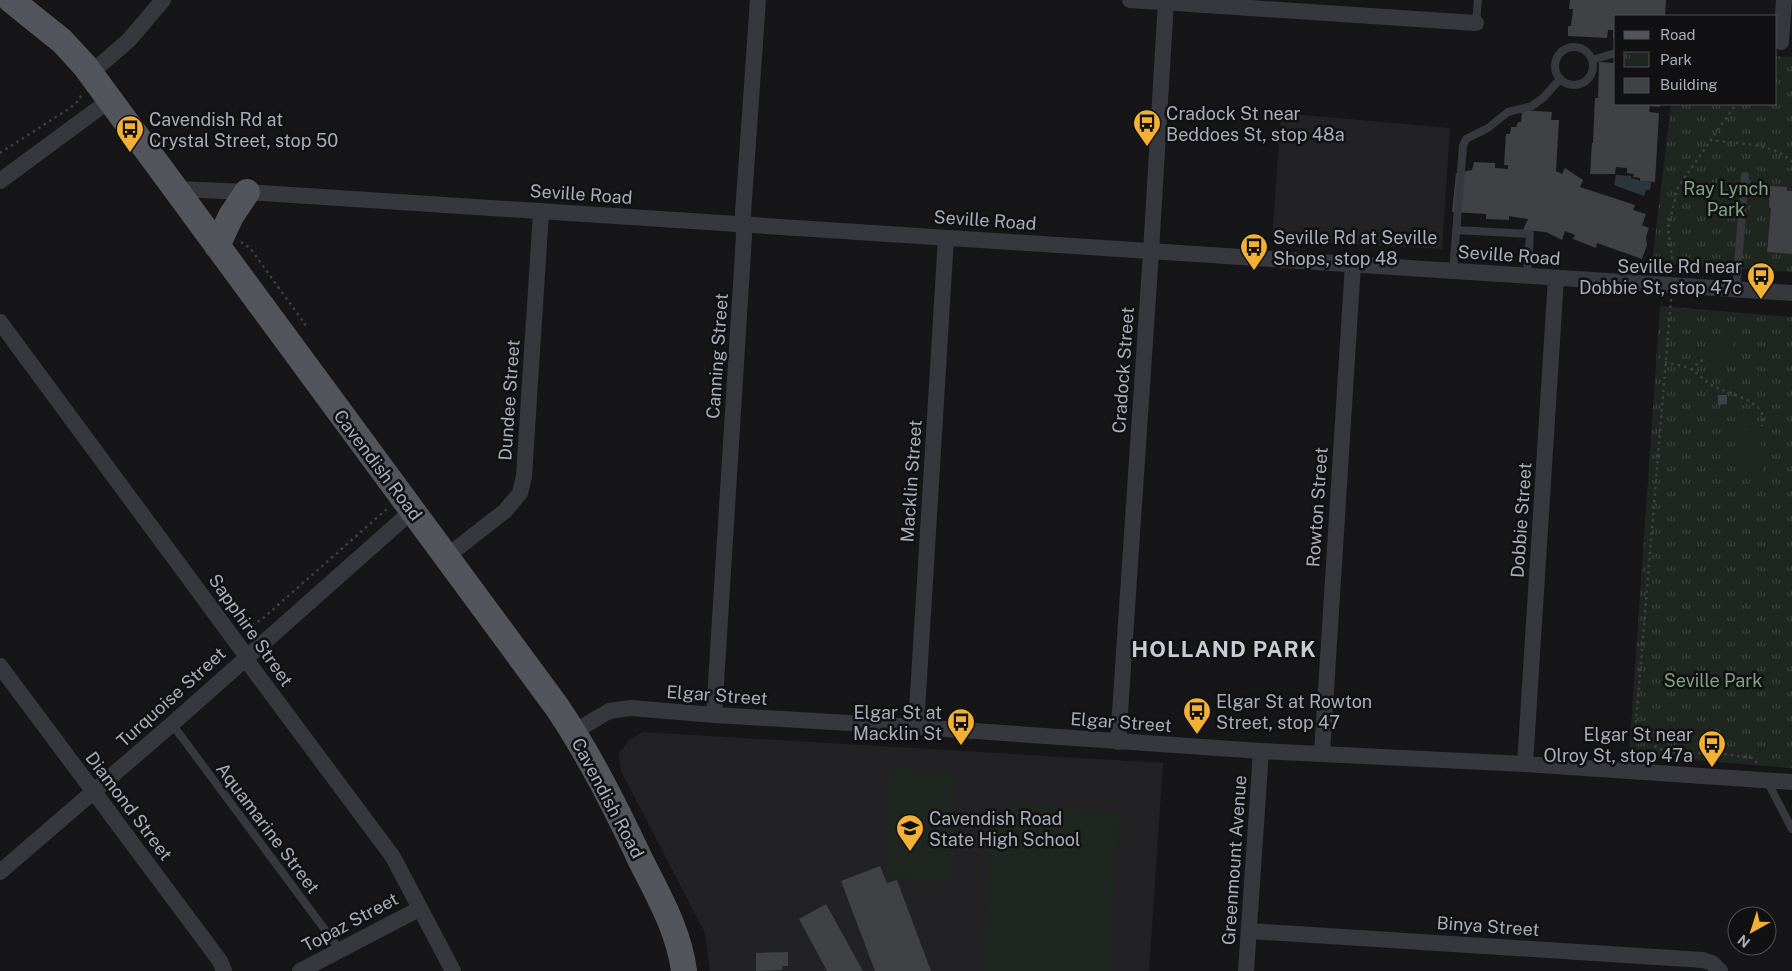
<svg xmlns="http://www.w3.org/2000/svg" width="1792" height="971" font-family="'Public Sans',sans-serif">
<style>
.built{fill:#222225}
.park{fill:url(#park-tufts)}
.pitch{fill:#1e261f}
.water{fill:#2c353c}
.building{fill:#404145}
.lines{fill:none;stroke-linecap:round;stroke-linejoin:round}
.path{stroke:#3d3f44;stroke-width:2.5;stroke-dasharray:2.5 4;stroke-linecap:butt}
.lane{stroke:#37383d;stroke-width:8}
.street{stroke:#37383d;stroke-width:16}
.primary{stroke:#53555c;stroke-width:26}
.labels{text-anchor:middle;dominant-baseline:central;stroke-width:5;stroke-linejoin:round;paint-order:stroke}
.poi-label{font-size:18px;fill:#a8adb8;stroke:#111113;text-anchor:start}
.park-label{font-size:18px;fill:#7fa381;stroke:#111113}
.street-label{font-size:18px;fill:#a8adb8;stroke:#111113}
.district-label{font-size:22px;font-weight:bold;letter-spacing:1px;fill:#c9ccd4;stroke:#111113}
</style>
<defs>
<pattern id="park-tufts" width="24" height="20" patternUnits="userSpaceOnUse" patternTransform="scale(1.25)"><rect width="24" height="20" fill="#1e261f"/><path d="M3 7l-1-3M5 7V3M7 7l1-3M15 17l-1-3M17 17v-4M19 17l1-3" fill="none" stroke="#3c433d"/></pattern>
</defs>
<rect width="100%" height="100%" fill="#161618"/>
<!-- built -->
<path class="built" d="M 1281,113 L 1450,128 L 1442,249 L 1272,240 Z
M 643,732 L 1163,763 L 1149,971 L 710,971 L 705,933 L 621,771 L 619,754 L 628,741 Z"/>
<!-- park -->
<path class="park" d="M 1776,56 L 1792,57 L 1792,272 L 1652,263 L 1671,104 L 1776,104 Z
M 1660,306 L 1792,317 L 1792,768 L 1629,755 Z"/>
<!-- pitch -->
<path class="pitch" d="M 1708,337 L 1733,338 L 1731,363 L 1707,361 Z
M 1761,429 L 1762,472 L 1737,472 L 1737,430 Z
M 889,768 L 957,771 L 952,881 L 885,878 Z
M 1008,803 L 1120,812 L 1111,971 L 983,971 L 989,840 Z"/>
<!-- water -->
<path class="water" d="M 1616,175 L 1631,176 L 1631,178 L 1639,180 L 1639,181 L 1651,182 L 1650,190 L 1646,190 L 1644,196 L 1614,185 Z"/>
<!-- building -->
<path class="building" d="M 1570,0 L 1666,0 L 1665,16 L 1616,16 L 1616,38 L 1613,38 L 1613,30 L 1608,30 L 1607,38 L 1568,36 L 1568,26 L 1571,26 L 1573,9 L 1569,9 Z
M 1599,62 L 1614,63 L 1614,66 L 1616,67 L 1616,104 L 1660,104 L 1660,107 L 1650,106 L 1649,112 L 1659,113 L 1655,182 L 1640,181 L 1640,178 L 1633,177 L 1634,174 L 1627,173 L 1627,168 L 1616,167 L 1615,174 L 1590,174 L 1592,143 L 1593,143 L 1595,98 L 1598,98 Z
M 1522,110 L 1552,112 L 1551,120 L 1559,120 L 1556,171 L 1562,174 L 1565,168 L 1583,180 L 1580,187 L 1635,205 L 1633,210 L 1646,214 L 1642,225 L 1649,228 L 1646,237 L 1647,245 L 1642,259 L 1597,243 L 1596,248 L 1573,239 L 1575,235 L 1565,231 L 1562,240 L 1546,232 L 1523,230 L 1528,219 L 1509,216 L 1509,220 L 1486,219 L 1486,214 L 1452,212 L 1456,173 L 1472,170 L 1474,162 L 1495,163 L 1495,168 L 1508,169 L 1508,165 L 1504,165 L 1506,134 L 1510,134 L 1511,127 L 1516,127 L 1518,122 L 1521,122 Z
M 1770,186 L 1787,187 L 1787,191 L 1792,191 L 1792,254 L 1767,252 L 1771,208 L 1769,207 Z
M 1718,395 L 1727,395 L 1727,404 L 1718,405 Z
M 880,866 L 887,883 L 897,880 L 931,971 L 875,971 L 841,881 Z
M 826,904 L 863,971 L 827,971 L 799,919 Z
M 788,952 L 788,966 L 782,966 L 782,970 L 756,971 L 756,953 Z"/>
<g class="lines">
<!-- path -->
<path class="path" d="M 1710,140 C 1736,144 1772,142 1792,162
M 0,153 L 70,108 L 78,101 L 82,94
M 241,242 L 250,248 L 305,324 L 303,329
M 1674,272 L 1668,228 L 1678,187 L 1736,104
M 1671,299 L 1636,722 L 1640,731 L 1647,739 L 1658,749 L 1671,752 L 1724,754 L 1752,758 L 1758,764
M 1665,362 C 1672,364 1681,365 1688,368 C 1697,371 1704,381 1713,386 C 1727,394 1771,401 1762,426
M 1691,370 L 1700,361 L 1706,360
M 246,628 L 261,620 L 388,508"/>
<!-- lane -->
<path class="lane" d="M 1476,23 L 1478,0
M1555 66a19 19 0 1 1 38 0a19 19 0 1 1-38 0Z
M 1592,60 L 1616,53
M 1456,230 L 1530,234 L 1527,276
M 1453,271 L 1463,146 L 1466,139 L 1488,128 L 1508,112 L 1532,106 L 1543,98 L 1560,79
M 1736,290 L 1745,176
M 172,724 L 340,950
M 1767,781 L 1792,829"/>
<!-- street -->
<path class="street" d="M 1130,0 L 1476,23
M 1781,42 L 1784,0
M 91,73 L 129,40 L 163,0
M 0,181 L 110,100
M 176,189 L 247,192 L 1792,293
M 0,322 L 242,650 L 250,665 L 393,857 L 453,971
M 446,557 L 505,511 L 520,493 L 524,476 L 541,212
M 0,666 L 220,961 L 224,971
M 714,715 L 744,236 L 743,213 L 758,0
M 916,727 L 946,238
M 574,732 L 609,711 L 631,708 L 714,715 L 916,727 L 1261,751 L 1525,764 L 1792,782
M 1118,742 L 1151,252 L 1166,0
M 1322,753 L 1353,264
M 1525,764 L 1556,278
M 0,872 L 172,724 L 412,511
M 1249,931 L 1703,960 L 1712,963 L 1720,971
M 300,971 L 419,909
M 1246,971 L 1261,751"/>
<!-- primary -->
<path class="primary" d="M 11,0 L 62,41 L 85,66 L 557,707 C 590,756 616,808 641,861 C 659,897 679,931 684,971
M 217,246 L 231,216 L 247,192"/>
</g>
<!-- icons -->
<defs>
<g id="bus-pin" transform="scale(1.4375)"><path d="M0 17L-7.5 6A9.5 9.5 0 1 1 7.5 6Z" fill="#f2b134" stroke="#111113"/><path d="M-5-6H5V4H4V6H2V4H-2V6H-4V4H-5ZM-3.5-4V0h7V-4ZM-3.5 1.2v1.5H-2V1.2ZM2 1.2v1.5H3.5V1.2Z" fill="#111"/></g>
<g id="school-pin" transform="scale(1.4375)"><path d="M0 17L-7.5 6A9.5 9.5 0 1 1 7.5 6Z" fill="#f2b134" stroke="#111113"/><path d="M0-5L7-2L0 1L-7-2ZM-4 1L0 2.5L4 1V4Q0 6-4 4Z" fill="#111"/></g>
</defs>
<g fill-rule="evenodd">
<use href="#bus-pin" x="1147" y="123"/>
<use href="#bus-pin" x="130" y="129"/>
<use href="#bus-pin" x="1254" y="247"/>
<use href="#bus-pin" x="1761" y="276"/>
<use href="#bus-pin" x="1197" y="711"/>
<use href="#bus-pin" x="961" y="722"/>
<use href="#bus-pin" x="1712" y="744"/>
<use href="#school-pin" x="910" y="828"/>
</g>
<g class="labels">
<!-- poi labels -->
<g class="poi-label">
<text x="1166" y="113">Cradock St near<tspan x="1166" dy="21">Beddoes St, stop 48a</tspan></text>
<text x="149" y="119">Cavendish Rd at<tspan x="149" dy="21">Crystal Street, stop 50</tspan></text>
<text x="1273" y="237">Seville Rd at Seville<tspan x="1273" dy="21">Shops, stop 48</tspan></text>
<text x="1742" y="266" text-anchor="end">Seville Rd near<tspan x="1742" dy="21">Dobbie St, stop 47c</tspan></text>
<text x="1216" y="701">Elgar St at Rowton<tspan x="1216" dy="21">Street, stop 47</tspan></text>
<text x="942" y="712" text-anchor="end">Elgar St at<tspan x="942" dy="21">Macklin St</tspan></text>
<text x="1693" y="734" text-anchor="end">Elgar St near<tspan x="1693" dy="21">Olroy St, stop 47a</tspan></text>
<text x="929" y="818">Cavendish Road<tspan x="929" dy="21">State High School</tspan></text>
</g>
<!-- park labels -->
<g class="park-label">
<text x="1726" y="188">Ray Lynch<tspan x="1726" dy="21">Park</tspan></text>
<text x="1713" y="680">Seville Park</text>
</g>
<!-- street labels -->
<g class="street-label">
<text transform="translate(581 194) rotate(4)">Seville Road</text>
<text transform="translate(985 220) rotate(4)">Seville Road</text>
<text transform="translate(1509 255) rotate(4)">Seville Road</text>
<text transform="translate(717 356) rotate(-86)">Canning Street</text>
<text transform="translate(1123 370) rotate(-86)">Cradock Street</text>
<text transform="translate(509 400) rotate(-86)">Dundee Street</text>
<text transform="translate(378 465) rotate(53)">Cavendish Road</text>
<text transform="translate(911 481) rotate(-86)">Macklin Street</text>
<text transform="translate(1317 507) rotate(-86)">Rowton Street</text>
<text transform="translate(1521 520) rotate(-86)">Dobbie Street</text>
<text transform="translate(251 630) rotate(55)">Sapphire Street</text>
<text transform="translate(717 695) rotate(4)">Elgar Street</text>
<text transform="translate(171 697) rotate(-42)">Turquoise Street</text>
<text transform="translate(1121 722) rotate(4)">Elgar Street</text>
<text transform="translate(608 798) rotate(62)">Cavendish Road</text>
<text transform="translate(129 806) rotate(53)">Diamond Street</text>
<text transform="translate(268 828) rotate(53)">Aquamarine Street</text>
<text transform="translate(1234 860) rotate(-86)">Greenmount Avenue</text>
<text transform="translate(350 922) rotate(-28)">Topaz Street</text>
<text transform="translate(1488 926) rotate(4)">Binya Street</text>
</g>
<!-- district labels -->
<g class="district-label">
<text x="1224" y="649">HOLLAND PARK</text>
</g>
</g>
<!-- legend -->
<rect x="1614" y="15" width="162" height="90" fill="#111113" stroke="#4d4f55"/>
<rect x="1624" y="31" width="25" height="8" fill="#53555c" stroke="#4d4f55"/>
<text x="1660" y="40" font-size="15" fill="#a8adb8">Road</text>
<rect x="1624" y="52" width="25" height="15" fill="url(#park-tufts)" stroke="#4d4f55"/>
<text x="1660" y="65" font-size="15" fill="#a8adb8">Park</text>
<rect x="1624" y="78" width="25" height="15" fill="#404145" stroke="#4d4f55"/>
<text x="1660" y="90" font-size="15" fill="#a8adb8">Building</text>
<!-- north arrow -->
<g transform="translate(1752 931) rotate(219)"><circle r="24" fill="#111113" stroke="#4d4f55"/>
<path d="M0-4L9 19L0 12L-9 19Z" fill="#f2b134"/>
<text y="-8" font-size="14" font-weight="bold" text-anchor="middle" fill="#a8adb8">N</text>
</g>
</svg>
